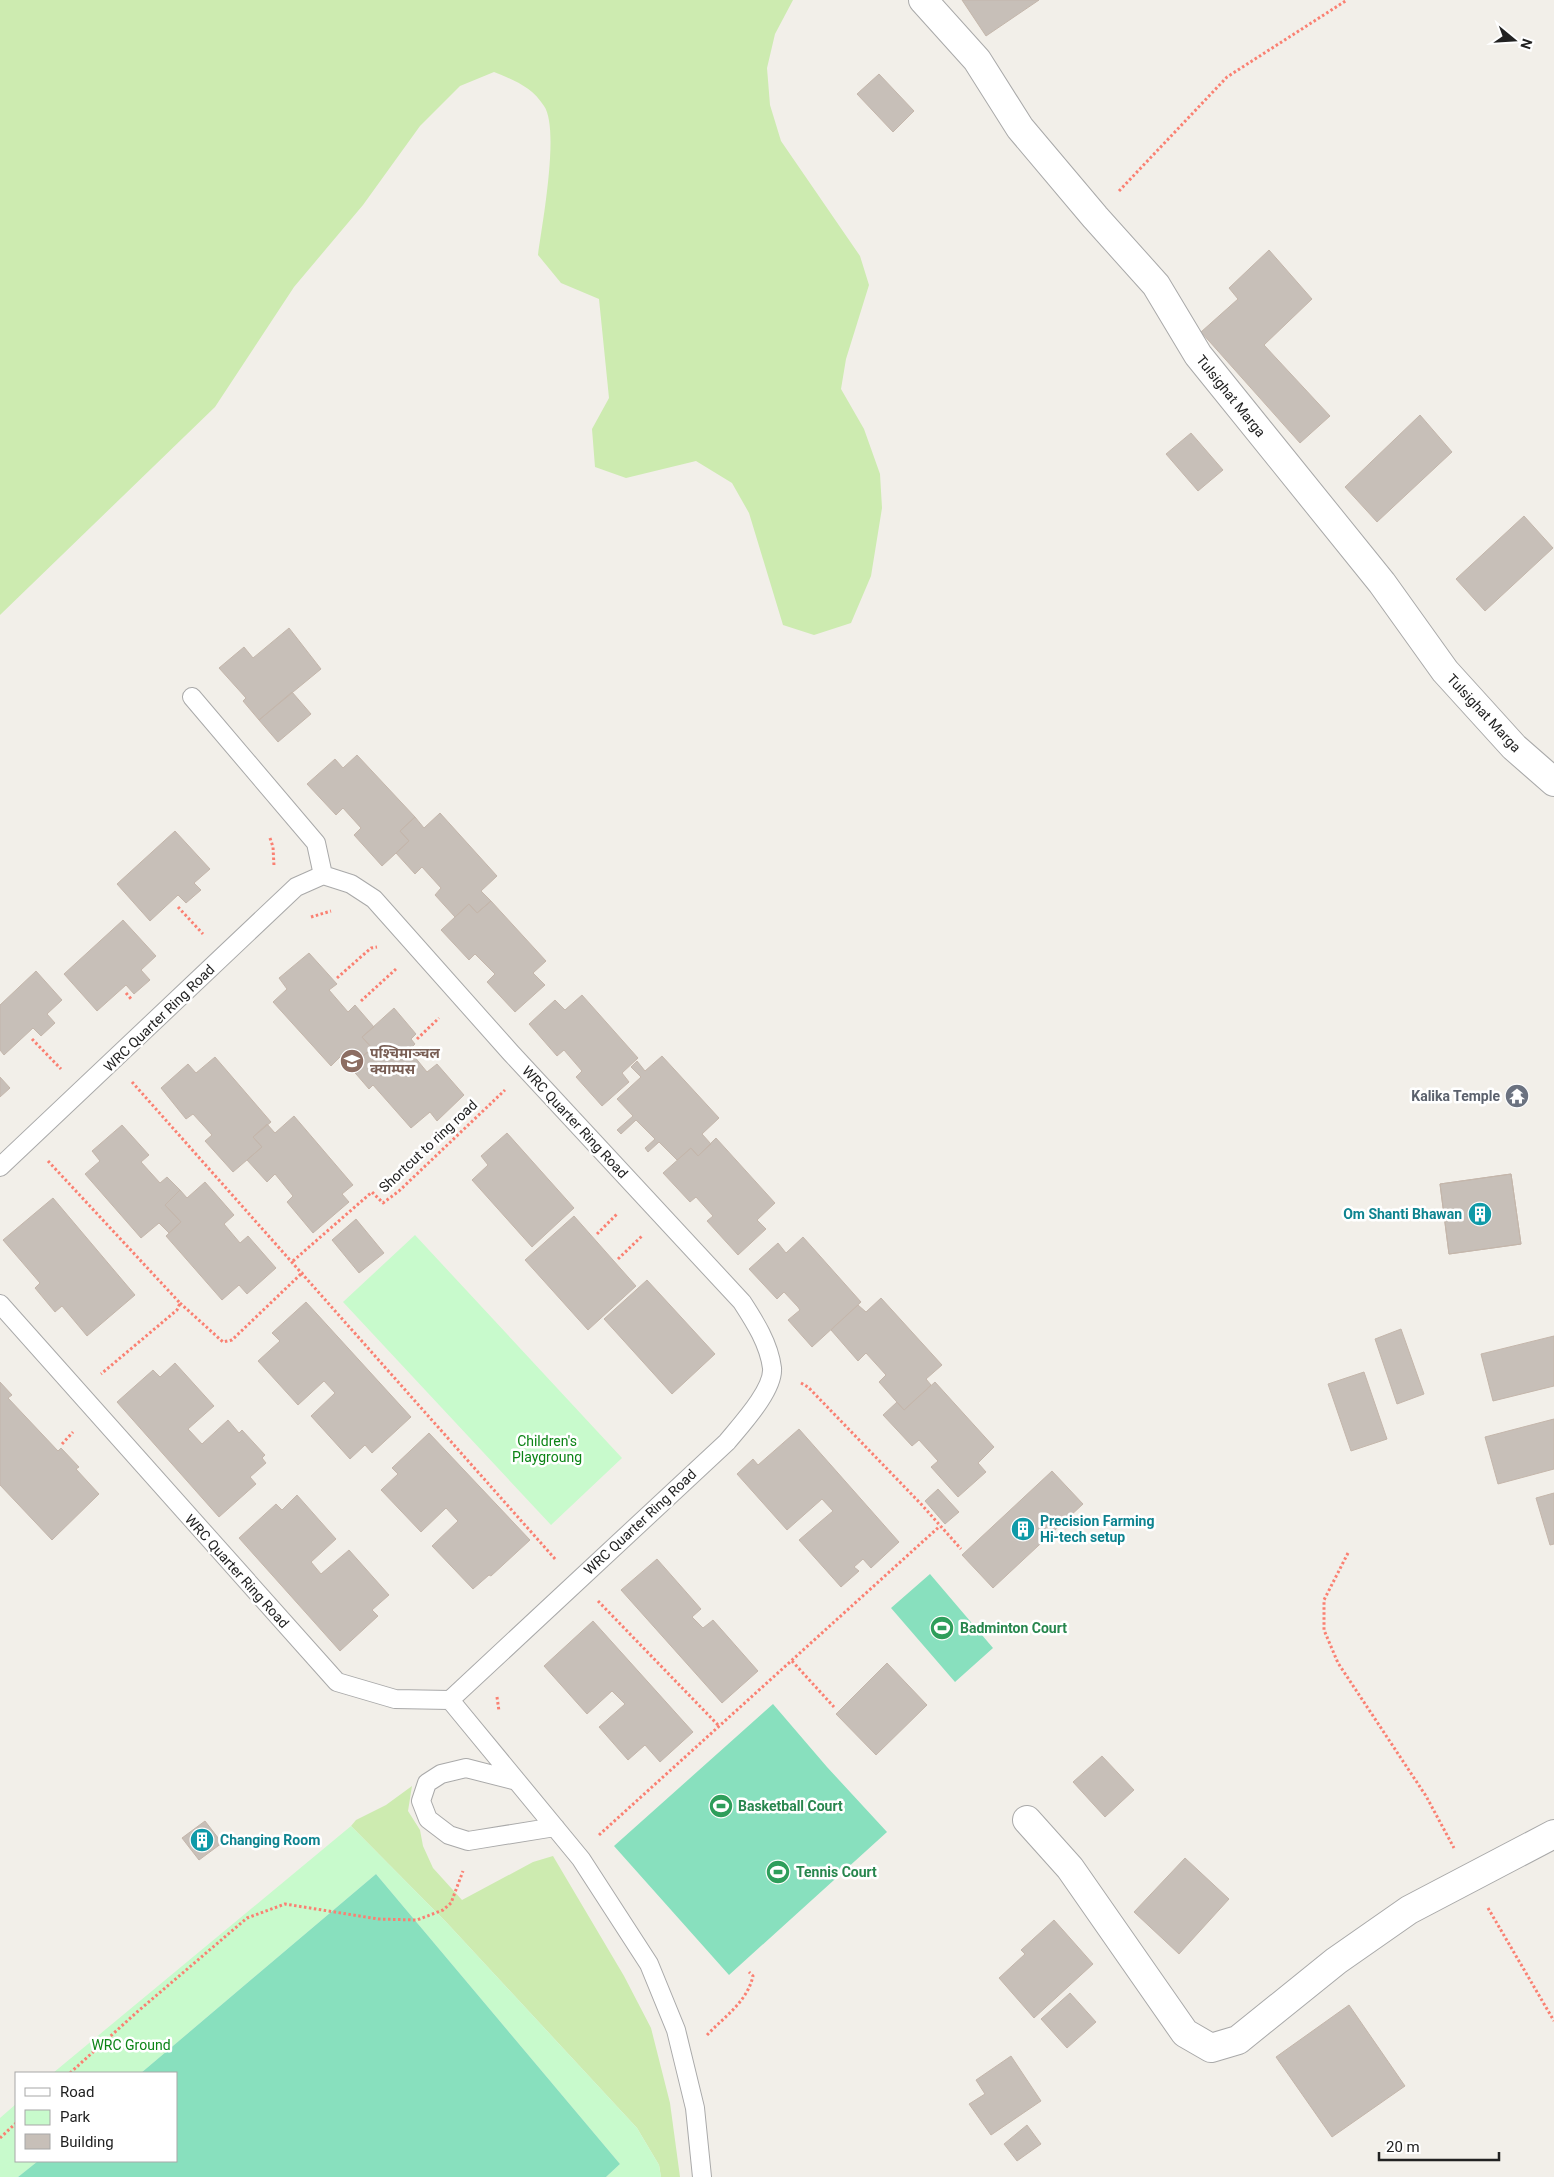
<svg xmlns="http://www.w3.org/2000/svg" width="1554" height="2177" font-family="Roboto,'Noto Sans Devanagari',sans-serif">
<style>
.grass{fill:#cdebb0}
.park{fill:#c8facc}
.pitch{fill:#88e0be}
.building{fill:#c7bfb8;stroke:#c4b6ab}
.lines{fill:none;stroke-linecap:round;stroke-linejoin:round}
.lane-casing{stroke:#a9a9a9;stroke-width:20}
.street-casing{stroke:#a9a9a9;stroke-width:30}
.path{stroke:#fa8072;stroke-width:3;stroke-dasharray:2.5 2.5;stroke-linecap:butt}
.lane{stroke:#fff;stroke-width:18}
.street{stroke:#fff;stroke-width:28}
.labels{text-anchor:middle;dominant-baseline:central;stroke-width:5;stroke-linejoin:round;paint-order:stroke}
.street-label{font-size:14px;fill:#222;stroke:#fff}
.education-label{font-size:14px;font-weight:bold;fill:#785e54;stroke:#fff;text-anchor:start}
.worship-label{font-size:14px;font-weight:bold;fill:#5b616d;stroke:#fff;text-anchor:end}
.culture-label{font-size:14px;font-weight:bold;fill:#0d838f;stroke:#fff;text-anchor:start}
.park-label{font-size:14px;fill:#0c8416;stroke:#fff}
.leisure-label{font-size:14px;font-weight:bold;fill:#27864d;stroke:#fff;text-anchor:start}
</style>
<rect width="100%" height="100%" fill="#f2efe9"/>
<!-- grass -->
<path class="grass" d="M 0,0 L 793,0 L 775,34 L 767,68 L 770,105 L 781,141 L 860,256 L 869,285 L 846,359 L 841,389 L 864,429 L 880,474 L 882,508 L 871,576 L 851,623 L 814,635 L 783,625 L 749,513 L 732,483 L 696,461 L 626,478 L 595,467 L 592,429 L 609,398 L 599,299 L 561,283 L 538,255 C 542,225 560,129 544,106 C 532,87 514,80 494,72 L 460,86 L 420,126 L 363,205 L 294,287 L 215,407 L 0,615 Z
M 412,1786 L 408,1811 L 420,1830 L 423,1846 L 433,1868 L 462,1900 L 533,1862 L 553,1856 L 624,1976 L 651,2028 L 670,2103 L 680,2177 L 661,2177 L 659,2165 L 637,2128 L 447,1923 L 351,1826 L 356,1820 L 386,1805 Z"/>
<!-- park -->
<path class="park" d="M 415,1235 L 622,1458 L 551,1525 L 343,1302 Z
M 351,1826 L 447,1923 L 637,2128 L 659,2165 L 661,2177 L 606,2177 L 620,2164 L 376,1874 L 141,2073 L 53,2073 Z
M 16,2104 L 16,2161 L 38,2161 L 18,2177 L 0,2177 L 0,2118 Z"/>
<!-- pitch -->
<path class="pitch" d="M 930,1574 L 993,1648 L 955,1682 L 891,1608 Z
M 773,1704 L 827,1767 L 887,1832 L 729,1975 L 614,1846 Z
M 376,1874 L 620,2164 L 606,2177 L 18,2177 L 38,2161 L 176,2161 L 176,2073 L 141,2073 Z"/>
<!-- building -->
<path class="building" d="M 962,0 L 1039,0 L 986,36 Z
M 879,74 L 914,111 L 893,132 L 857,94 Z
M 1269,250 L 1312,299 L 1264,345 L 1330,416 L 1300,443 L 1201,332 L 1238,299 L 1229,288 Z
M 1420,415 L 1452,452 L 1377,522 L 1345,487 Z
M 1191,433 L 1223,470 L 1198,491 L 1166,454 Z
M 1524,516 L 1553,548 L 1485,611 L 1456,579 Z
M 289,628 L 321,669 L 259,720 L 243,701 L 246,698 L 219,668 L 244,647 L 253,658 Z
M 292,692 L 311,714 L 278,742 L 259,720 Z
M 357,755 L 415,817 L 400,831 L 409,841 L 382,866 L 354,835 L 361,828 L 343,808 L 336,815 L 307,784 L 335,759 L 343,768 Z
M 440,813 L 497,876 L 481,891 L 491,901 L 477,913 L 469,904 L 455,917 L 435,895 L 441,888 L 422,867 L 415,874 L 396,853 L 409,841 L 400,831 L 415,817 L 424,828 Z
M 175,831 L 210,869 L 194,883 L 201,890 L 186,903 L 178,895 L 150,921 L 117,884 Z
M 491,901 L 546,961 L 533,973 L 545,985 L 515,1012 L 487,982 L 495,974 L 475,954 L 469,960 L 441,930 L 469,904 L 477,913 Z
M 123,920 L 156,956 L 141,970 L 150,980 L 134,994 L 126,985 L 97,1011 L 64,974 Z
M 309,953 L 337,984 L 329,990 L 348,1012 L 355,1005 L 374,1027 L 362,1037 L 372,1048 L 356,1063 L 346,1051 L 331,1066 L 273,1002 L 287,989 L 279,978 Z
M 36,971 L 62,1000 L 47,1014 L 55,1023 L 41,1036 L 33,1028 L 4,1055 L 0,1050 L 0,1005 Z
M 582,995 L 638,1058 L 622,1073 L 629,1082 L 602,1106 L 576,1077 L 582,1071 L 564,1050 L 557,1056 L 529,1024 L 555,1000 L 565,1010 Z
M 394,1008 L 416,1034 L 411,1039 L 415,1044 L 409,1050 L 427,1072 L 437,1064 L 464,1095 L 437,1121 L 430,1112 L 411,1128 L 373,1085 L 369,1089 L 350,1067 L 372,1048 L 362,1037 Z
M 662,1056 L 719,1118 L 702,1134 L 711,1144 L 698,1156 L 691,1148 L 677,1160 L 659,1142 L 648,1152 L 645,1148 L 655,1139 L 636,1120 L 621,1134 L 617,1130 L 633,1116 L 617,1099 L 641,1077 L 631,1067 L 637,1061 L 645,1071 Z
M 215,1057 L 271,1122 L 253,1137 L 262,1147 L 233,1172 L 205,1141 L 212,1135 L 193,1114 L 186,1119 L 161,1088 L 188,1064 L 196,1073 Z
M 0,1077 L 10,1088 L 0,1097 Z
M 294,1116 L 353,1185 L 342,1194 L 349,1202 L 313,1233 L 287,1202 L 293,1196 L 275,1174 L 267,1182 L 247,1160 L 262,1147 L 253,1137 L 267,1124 L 275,1133 Z
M 122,1125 L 149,1155 L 141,1162 L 160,1183 L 167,1177 L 180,1190 L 165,1205 L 181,1222 L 169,1233 L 159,1223 L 141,1238 L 85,1174 L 100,1161 L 92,1151 Z
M 507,1133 L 574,1208 L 532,1247 L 472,1180 L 488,1165 L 481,1156 Z
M 716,1138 L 775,1203 L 757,1220 L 766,1229 L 738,1255 L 707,1221 L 713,1216 L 696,1197 L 690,1202 L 663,1173 L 691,1148 L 698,1156 Z
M 1511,1174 L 1521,1244 L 1449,1254 L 1440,1184 Z
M 1511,1174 L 1521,1244 L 1449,1254 L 1440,1184 Z
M 205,1182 L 234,1215 L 224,1224 L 240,1243 L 248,1236 L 276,1268 L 247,1294 L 239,1285 L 222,1300 L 166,1236 L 181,1222 L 165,1205 L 180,1190 L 187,1198 Z
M 53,1198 L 135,1295 L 87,1336 L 62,1306 L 55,1312 L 35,1288 L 40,1283 L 3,1240 Z
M 574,1216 L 636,1286 L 588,1330 L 525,1260 Z
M 356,1219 L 384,1253 L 359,1273 L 332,1240 Z
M 803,1237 L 861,1302 L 812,1347 L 788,1320 L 800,1310 L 798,1307 L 784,1292 L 777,1299 L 749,1269 L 778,1243 L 786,1253 Z
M 647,1280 L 715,1354 L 672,1394 L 604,1319 Z
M 881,1298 L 942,1365 L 926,1379 L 931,1385 L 904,1410 L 879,1382 L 886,1375 L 866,1353 L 858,1361 L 831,1330 L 858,1305 L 866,1312 Z
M 306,1302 L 411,1417 L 372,1453 L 365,1445 L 350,1459 L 311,1416 L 335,1393 L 324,1381 L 298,1405 L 258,1361 L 280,1341 L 272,1333 Z
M 1401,1329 L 1424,1394 L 1397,1404 L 1375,1339 Z
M 1554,1336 L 1554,1386 L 1493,1401 L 1481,1354 Z
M 175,1363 L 214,1406 L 188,1429 L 202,1444 L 228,1420 L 239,1433 L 242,1430 L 265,1455 L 262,1458 L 266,1463 L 250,1477 L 256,1484 L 219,1517 L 117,1402 L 153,1370 L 160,1377 Z
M 1364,1372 L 1387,1439 L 1351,1451 L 1328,1384 Z
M 0,1382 L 12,1395 L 8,1398 L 58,1451 L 61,1448 L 79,1467 L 76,1469 L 99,1494 L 52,1540 L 0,1485 Z
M 935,1382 L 994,1447 L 978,1463 L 986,1472 L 958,1497 L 931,1467 L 938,1461 L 919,1440 L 912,1446 L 883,1415 L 897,1402 L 904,1410 Z
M 1554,1419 L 1554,1469 L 1498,1484 L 1485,1437 Z
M 799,1429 L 899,1542 L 871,1568 L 863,1559 L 854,1567 L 859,1571 L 841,1587 L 799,1540 L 833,1511 L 822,1499 L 787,1530 L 737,1474 L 753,1459 L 758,1465 Z
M 429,1433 L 530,1540 L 491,1576 L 489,1575 L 473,1589 L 432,1546 L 458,1521 L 446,1508 L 421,1532 L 381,1490 L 398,1474 L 392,1468 Z
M 1052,1471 L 1083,1504 L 993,1588 L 962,1555 Z
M 938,1489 L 959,1512 L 945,1524 L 925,1501 Z
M 1554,1493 L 1554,1544 L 1550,1545 L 1536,1498 Z
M 297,1495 L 336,1539 L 311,1562 L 321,1574 L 349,1550 L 389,1595 L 372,1610 L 378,1616 L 340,1651 L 239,1538 L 276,1504 L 282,1510 Z
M 657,1559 L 701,1609 L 692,1617 L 703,1628 L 713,1620 L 758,1671 L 722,1703 L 621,1590 Z
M 593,1621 L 693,1732 L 660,1762 L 645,1745 L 628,1760 L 599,1727 L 625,1704 L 612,1691 L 587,1714 L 544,1666 Z
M 887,1663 L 927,1705 L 876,1755 L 836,1714 Z
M 1102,1756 L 1134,1790 L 1105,1817 L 1073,1782 Z
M 205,1821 L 222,1843 L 199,1860 L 182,1838 Z
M 1185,1858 L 1229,1899 L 1179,1954 L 1134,1912 Z
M 1054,1920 L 1093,1964 L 1034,2018 L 999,1978 L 1025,1954 L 1021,1950 Z
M 1070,1993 L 1096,2022 L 1067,2048 L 1041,2019 Z
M 1349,2005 L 1405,2086 L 1332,2137 L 1276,2057 Z
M 1011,2056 L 1041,2101 L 991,2135 L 969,2104 L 985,2094 L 976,2080 Z
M 1027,2125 L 1041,2144 L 1017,2161 L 1004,2144 Z"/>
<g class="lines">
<!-- lane casing -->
<g class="lane-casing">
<path id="lane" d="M 192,697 L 316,843 L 323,875
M 0,1167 L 296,887 L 323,875 L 351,884 L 374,899 L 511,1053 L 742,1302 C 755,1322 769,1344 772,1368 C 774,1390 740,1426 727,1442 L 450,1700 L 395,1699 L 337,1682 L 0,1304
M 450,1700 L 581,1859 L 649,1964 L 676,2030 L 695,2108 L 702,2177
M 517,1781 L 466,1768 L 441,1774 L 427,1783 L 421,1801 L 428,1819 L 449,1835 L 468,1841 L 555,1827"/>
</g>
<!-- street casing -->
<g class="street-casing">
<path id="street" d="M 923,0 L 977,60 L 1020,128 L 1095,217 L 1156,285 L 1198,355 L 1382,583 L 1445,671 L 1514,747 L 1554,782
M 1027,1820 L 1070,1868 L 1185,2033 L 1211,2048 L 1238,2040 L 1336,1961 L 1409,1910 L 1554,1834"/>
</g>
<!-- path -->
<path class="path" d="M 1119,191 L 1227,77 L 1347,0
M 270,838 L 273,847 L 274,866
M 178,907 L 203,934
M 311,917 L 331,911
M 337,978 L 371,948 L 377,947
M 126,993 L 132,1000
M 361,1001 L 396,969
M 32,1039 L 61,1069
M 417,1039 L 439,1018
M 132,1082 L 556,1560
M 48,1161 L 180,1303 L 177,1310 L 101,1374
M 597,1234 L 618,1213
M 618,1259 L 642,1236
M 293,1261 L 372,1192 L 383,1203 L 399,1191 L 505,1090
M 180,1303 L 223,1342 L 232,1340 L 303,1272
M 801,1383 L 808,1387 L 921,1504 L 961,1549
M 62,1444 L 73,1432
M 1348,1553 L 1324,1600 L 1324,1630 L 1338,1663 L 1426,1796 L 1454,1848
M 598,1601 L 719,1726
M 792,1661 L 834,1707
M 497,1697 L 499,1711
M 599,1835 L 940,1526
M 1488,1908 L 1554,2021
M 707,2035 C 725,2016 747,2002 753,1976 L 749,1972
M 70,2073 L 137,2012 L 247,1918 L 285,1904 L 378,1919 L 417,1920 L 443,1910 L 451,1903 L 463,1871
M 0,2138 L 16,2123"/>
<!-- lane -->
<use href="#lane" class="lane"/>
<!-- street -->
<use href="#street" class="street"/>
</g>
<!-- icons -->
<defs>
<g id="university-disc" transform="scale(1.25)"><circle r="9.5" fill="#8d6e63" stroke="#fff"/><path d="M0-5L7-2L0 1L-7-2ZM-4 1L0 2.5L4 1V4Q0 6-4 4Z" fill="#fff"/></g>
<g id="temple-disc" transform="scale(1.25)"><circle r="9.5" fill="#6b7280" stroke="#fff"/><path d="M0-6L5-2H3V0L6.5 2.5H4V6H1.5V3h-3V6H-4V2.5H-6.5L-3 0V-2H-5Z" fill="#fff"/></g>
<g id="building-disc" transform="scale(1.25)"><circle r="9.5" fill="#0f9aa8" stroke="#fff"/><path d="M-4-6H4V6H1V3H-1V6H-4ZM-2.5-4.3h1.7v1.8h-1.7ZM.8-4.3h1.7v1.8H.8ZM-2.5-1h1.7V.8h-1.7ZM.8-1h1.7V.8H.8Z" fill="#fff"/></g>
<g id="stadium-disc" transform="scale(1.25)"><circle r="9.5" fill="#2e9e5b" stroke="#fff"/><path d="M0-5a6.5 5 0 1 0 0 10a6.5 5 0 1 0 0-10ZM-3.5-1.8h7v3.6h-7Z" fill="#fff"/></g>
</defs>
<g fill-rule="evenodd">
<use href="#university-disc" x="352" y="1061"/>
<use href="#temple-disc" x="1517" y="1096"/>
<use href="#building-disc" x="1480" y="1214"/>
<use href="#building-disc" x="1023" y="1529"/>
<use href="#stadium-disc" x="942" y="1628"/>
<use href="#stadium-disc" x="721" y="1806"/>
<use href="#building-disc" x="202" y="1840"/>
<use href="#stadium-disc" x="778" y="1872"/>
</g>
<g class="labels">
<!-- street labels -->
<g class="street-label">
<text transform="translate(1231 396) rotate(51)">Tulsighat Marga</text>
<text transform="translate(1484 713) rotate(47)">Tulsighat Marga</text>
<text transform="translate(159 1018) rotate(-44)">WRC Quarter Ring Road</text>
<text transform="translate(575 1122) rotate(47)">WRC Quarter Ring Road</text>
<text transform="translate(428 1146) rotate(-43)">Shortcut to ring road</text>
<text transform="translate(640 1522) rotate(-43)">WRC Quarter Ring Road</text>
<text transform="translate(237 1571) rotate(48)">WRC Quarter Ring Road</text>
</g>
<!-- education labels -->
<g class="education-label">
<text x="370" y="1053">पश्‍चिमाञ्‍चल<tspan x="370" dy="16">क्याम्पस</tspan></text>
</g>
<!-- worship labels -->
<g class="worship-label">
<text x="1500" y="1096">Kalika Temple</text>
</g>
<!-- culture labels -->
<g class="culture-label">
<text x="1462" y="1214" text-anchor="end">Om Shanti Bhawan</text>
<text x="1040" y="1521">Precision Farming<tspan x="1040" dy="16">Hi-tech setup</tspan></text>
<text x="220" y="1840">Changing Room</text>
</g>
<!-- park labels -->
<g class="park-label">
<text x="547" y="1441">Children's<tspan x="547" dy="16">Playgroung</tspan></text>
<text x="131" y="2045">WRC Ground</text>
</g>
<!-- leisure labels -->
<g class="leisure-label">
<text x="960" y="1628">Badminton Court</text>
<text x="738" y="1806">Basketball Court</text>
<text x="796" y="1872">Tennis Court</text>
</g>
</g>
<!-- legend -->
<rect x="15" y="2072" width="162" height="90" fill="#ffffff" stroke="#a7a7a7"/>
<rect x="25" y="2088" width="25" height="8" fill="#ffffff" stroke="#a7a7a7"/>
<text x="60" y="2097" font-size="15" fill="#222222">Road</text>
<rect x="25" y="2110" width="25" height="15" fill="#c8facc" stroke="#a7a7a7"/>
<text x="60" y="2122" font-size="15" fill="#222222">Park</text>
<rect x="25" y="2134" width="25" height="15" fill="#c7bfb8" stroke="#a7a7a7"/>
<text x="60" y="2147" font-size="15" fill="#222222">Building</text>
<!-- north arrow -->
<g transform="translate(1514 40) rotate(108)" stroke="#ffffff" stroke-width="4" paint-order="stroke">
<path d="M0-4L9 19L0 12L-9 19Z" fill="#222222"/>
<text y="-8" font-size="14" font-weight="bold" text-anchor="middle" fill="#222222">N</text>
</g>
<!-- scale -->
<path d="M1379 2152v8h120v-8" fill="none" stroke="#222222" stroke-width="2.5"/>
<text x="1386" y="2152" font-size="15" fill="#222222" stroke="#ffffff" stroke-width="4" paint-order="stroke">20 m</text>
</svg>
